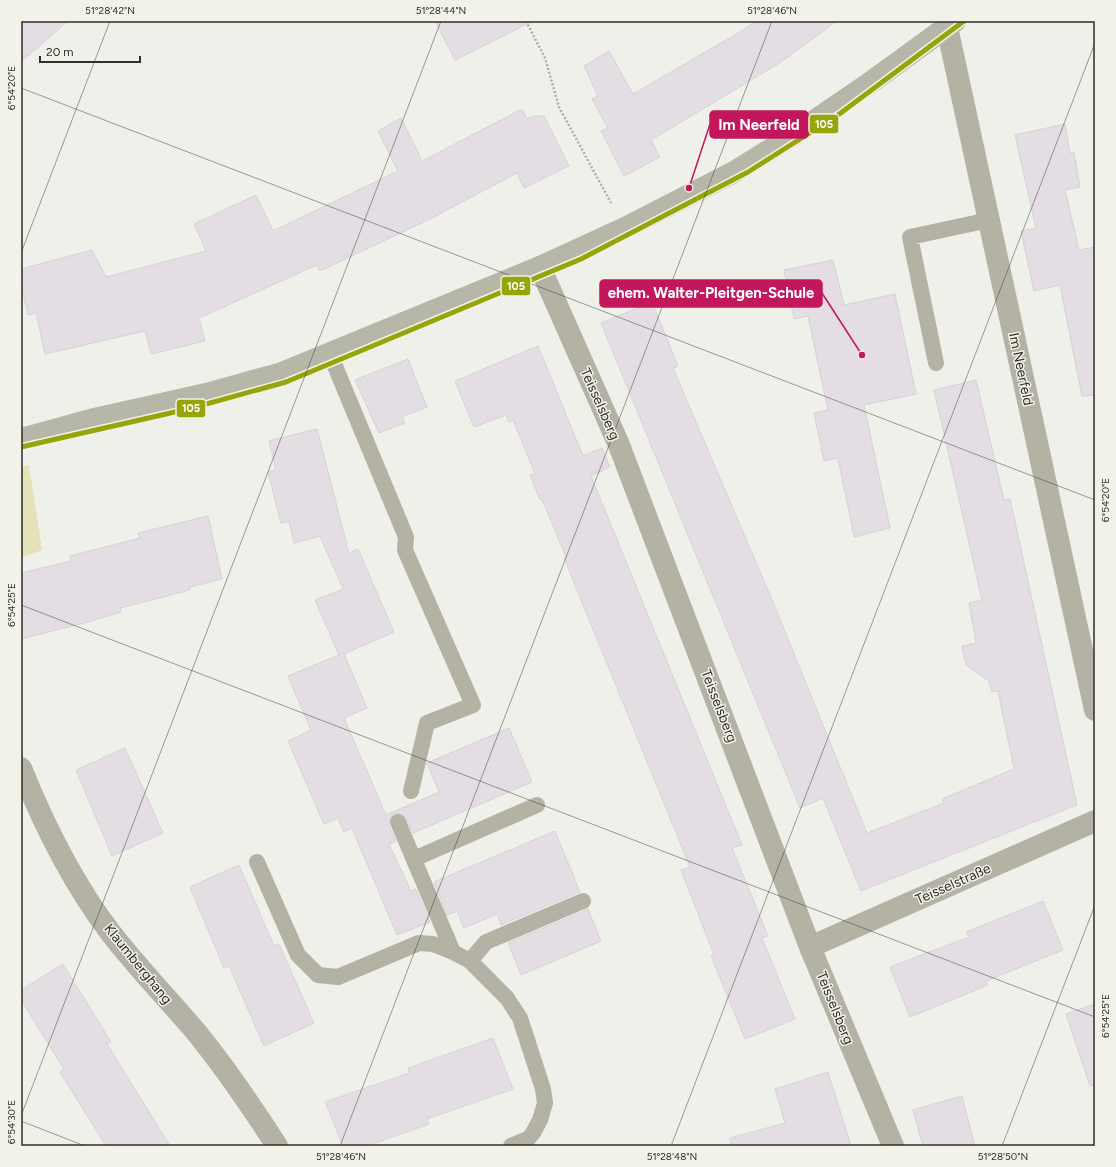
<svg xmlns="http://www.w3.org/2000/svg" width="1116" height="1167" font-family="Figtree,sans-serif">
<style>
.green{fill:#e5e1b9}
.building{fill:#e4dee4;stroke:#d4d3d3}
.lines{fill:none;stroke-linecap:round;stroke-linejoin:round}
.path{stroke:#afaea3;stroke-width:2.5;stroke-dasharray:2 2;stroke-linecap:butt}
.lane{stroke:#b4b2a4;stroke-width:16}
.street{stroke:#b4b2a4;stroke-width:22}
.primary{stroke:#b6b6a9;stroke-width:22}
.tram-1-casing{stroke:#f3f2e8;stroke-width:8}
.tram-1{stroke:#95a50a;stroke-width:5}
.ticks{fill:none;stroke:#2e2e2a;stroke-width:1;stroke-opacity:0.45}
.labels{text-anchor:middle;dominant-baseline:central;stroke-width:3;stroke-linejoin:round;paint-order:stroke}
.street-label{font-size:14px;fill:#2e2e2a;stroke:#f3f2e8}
.leader{fill:none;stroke:#c2185b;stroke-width:1.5}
.callout-dot{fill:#c2185b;stroke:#f3f2e8;stroke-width:1.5}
.callout{fill:#c2185b;stroke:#c2185b;stroke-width:1.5}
.callout-label{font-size:15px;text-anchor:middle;font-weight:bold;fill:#fff}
.line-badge{stroke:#f3f2e8;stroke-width:1.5}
.badge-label{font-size:11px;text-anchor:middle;font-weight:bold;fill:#fff}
.neatline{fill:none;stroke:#2e2e2a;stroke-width:1.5}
.ticks-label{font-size:10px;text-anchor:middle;fill:#2e2e2a}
</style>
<rect width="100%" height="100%" fill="#f0f0eb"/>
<!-- green -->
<path class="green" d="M 29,465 L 42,550 L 21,558 L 21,467 Z"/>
<!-- building -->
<path class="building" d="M 21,21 L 68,21 L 21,62 Z
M 435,21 L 533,21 L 455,60 Z
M 756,21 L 837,21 L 778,64 L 651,140 L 660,157 L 624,176 L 601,131 L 608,128 L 592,99 L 598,96 L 584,66 L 609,51 L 633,94 L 740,32 Z
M 522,109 L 527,119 L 534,116 L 544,116 L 569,166 L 524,188 L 517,173 L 430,219 L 320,271 L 317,265 L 199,318 L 205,341 L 151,354 L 145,331 L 45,354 L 36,313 L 28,315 L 21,284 L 21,269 L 92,250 L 106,277 L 206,251 L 194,224 L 256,195 L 273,231 L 398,171 L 378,131 L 401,118 L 422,161 Z
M 1065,124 L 1070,153 L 1074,152 L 1080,187 L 1065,190 L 1079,250 L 1095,247 L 1095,395 L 1082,396 L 1060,285 L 1034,291 L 1021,231 L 1036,228 L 1015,135 Z
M 833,260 L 844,305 L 895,294 L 916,394 L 864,405 L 890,528 L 854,537 L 838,458 L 824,461 L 814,413 L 828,410 L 808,316 L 794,319 L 784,270 Z
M 652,302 L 678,366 L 673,368 L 770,595 L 867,833 L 944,803 L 942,799 L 1014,769 L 998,691 L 992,692 L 989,681 L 966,665 L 962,646 L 976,643 L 969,603 L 982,600 L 934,390 L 976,380 L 1004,500 L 1010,499 L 1077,805 L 861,891 L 823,798 L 800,808 L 601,323 Z
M 538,346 L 583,456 L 602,448 L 610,467 L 591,476 L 742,845 L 732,848 L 768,936 L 762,938 L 795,1019 L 745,1039 L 711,956 L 714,955 L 681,870 L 690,867 L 564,558 L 566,557 L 542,499 L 540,500 L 530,475 L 535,474 L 513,420 L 509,422 L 506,415 L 474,427 L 455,381 Z
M 408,359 L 427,407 L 402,417 L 405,423 L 379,433 L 355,380 Z
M 317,429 L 349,553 L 358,549 L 394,632 L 344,654 L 367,708 L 344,718 L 386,815 L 439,792 L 427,763 L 509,728 L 532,782 L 413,833 L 404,815 L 399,813 L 391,816 L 389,825 L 396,841 L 389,844 L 411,891 L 416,889 L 430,922 L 397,935 L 352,828 L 344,832 L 338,818 L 324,824 L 288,741 L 311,730 L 288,676 L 339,655 L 315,600 L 343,589 L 320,536 L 294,543 L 289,521 L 281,523 L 268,472 L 276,470 L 269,441 Z
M 208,516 L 222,579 L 190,587 L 190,590 L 120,608 L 121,612 L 88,622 L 21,639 L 21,573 L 71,561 L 70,556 L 140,538 L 138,533 Z
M 125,748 L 163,833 L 112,856 L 76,770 Z
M 555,831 L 580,892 L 501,925 L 497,914 L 464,928 L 457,911 L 447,915 L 434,882 Z
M 239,865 L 274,946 L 279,944 L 314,1023 L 264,1046 L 229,966 L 224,968 L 190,887 Z
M 1043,901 L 1063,950 L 986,981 L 988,985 L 910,1017 L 890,967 L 969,937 L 966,932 Z
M 588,909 L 601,941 L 521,975 L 508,943 Z
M 63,964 L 111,1042 L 107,1044 L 170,1146 L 106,1146 L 60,1072 L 64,1069 L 21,1000 L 21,990 Z
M 1095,1004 L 1095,1085 L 1090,1086 L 1066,1014 Z
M 493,1038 L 513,1089 L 427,1119 L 429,1124 L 367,1146 L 343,1146 L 325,1102 L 409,1073 L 408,1068 Z
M 828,1072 L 851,1146 L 731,1146 L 730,1138 L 785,1123 L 775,1089 Z
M 962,1096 L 975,1146 L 923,1146 L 913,1110 Z"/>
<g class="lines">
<!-- path -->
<path class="path" d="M 526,21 L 545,58 L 559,107 L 611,203"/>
<!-- lane -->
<path class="lane" d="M 330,354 L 406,537 L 405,550 L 473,705 L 427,723 L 411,791
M 936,363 L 910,237 L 989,220
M 398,822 L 453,952
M 414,859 L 537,805
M 257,862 L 298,955 L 318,975 L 338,977 L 419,943 L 433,944 L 451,951 L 470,961 L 507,998 L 520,1018 L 543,1089 L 545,1103 L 540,1120 L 533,1133 L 528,1139 L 511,1146
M 470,961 L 486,942 L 583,901"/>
<!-- street -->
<path class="street" d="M 947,27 L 1095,710
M 540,267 L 619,445 L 810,947 L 893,1146
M 21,768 C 44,825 72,882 110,932 C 137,967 168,999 197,1033 C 226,1069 252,1107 277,1146
M 810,947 L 1095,821"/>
<!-- primary -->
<path class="primary" d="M 21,439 L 90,420 L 206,394 L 282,373 L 540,267 L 625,228 L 734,172 L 792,136 L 874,80 L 955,21"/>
<!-- tram-1 casing -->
<g class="tram-1-casing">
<path id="tram-1" d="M 21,447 L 188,409 L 286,382 L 581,259 L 748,172 L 838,115 L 964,21"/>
</g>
<!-- tram-1 -->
<use href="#tram-1" class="tram-1"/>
</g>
<!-- ticks -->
<path class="ticks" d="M 21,88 L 1095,500M 21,253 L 110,21M 21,605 L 1095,1017M 21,1116 L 441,21M 21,1121 L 85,1146M 340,1146 L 772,21M 671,1146 L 1095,43M 1002,1146 L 1095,905"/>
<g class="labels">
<!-- street labels -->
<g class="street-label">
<text transform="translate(1021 369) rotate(78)">Im Neerfeld</text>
<text transform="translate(600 404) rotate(66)">Teisselsberg</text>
<text transform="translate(719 706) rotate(69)">Teisselsberg</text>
<text transform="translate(953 884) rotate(-24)">Teisselstraße</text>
<text transform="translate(138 964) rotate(51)">Klaumberghang</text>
<text transform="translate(835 1008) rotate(68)">Teisselsberg</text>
</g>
</g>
<!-- callouts -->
<path class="leader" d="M689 188L710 124M862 355L822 293"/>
<g class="callout-dot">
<circle cx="689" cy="188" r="4"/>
<circle cx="862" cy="355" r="4"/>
</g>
<g class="callout">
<rect x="710" y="111" width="98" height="27" rx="4"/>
<rect x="600" y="280" width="222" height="27" rx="4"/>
</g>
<g class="callout-label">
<text x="759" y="130">Im Neerfeld</text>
<text x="711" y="298">ehem. Walter-Pleitgen-Schule</text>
</g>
<g class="line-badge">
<rect x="809" y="114" width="30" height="20" rx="4" fill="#95a50a"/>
<rect x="501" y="276" width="30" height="20" rx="4" fill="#95a50a"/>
<rect x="176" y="399" width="30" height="19" rx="4" fill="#95a50a"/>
</g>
<g class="badge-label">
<text x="824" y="128">105</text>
<text x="516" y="290">105</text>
<text x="191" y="412">105</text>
</g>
<!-- border -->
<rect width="1116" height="1167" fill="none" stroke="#f3f2e8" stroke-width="44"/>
<!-- scale -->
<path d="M40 56v6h100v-6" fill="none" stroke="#2e2e2a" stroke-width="2"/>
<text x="46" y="56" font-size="12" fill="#2e2e2a" stroke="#f3f2e8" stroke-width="3" paint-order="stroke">20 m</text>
<rect x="22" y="22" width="1072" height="1123" class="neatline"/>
<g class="ticks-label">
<text x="110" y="14">51°28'42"N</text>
<text x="441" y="14">51°28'44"N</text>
<text x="772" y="14">51°28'46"N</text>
<text transform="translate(11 88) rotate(-90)" y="4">6°54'20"E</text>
<text transform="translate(1105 500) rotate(-90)" y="4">6°54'20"E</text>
<text transform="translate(11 605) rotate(-90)" y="4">6°54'25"E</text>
<text transform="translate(1105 1016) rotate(-90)" y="4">6°54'25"E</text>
<text transform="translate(11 1122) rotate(-90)" y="4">6°54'30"E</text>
<text x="341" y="1160">51°28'46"N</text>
<text x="672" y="1160">51°28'48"N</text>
<text x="1003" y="1160">51°28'50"N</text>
</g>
</svg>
